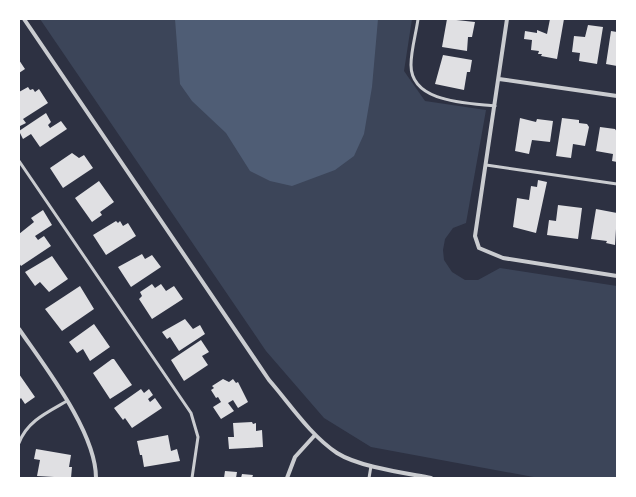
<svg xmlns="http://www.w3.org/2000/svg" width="636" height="497" font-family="Mulish,sans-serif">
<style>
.green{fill:#3c4559}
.water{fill:#4f5d75}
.building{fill:#e0e0e3}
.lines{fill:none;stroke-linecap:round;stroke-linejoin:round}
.service{stroke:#caccd0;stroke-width:3}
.minor{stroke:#caccd0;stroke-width:4}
</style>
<rect width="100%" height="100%" fill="#2d3142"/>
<!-- green -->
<path class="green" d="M 40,19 L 412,19 L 404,71 L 425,101 L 486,110 L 466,223 L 453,228 L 445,239 L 443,250 L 444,260 L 452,272 L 465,280 L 478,280 L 500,268 L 617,286 L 617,478 L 539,478 L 371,447 L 324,418 L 266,351 Z"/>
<!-- water -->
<path class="water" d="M 175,19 L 378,19 L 372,87 L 364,134 L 354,156 L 335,170 L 292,186 L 270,181 L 250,171 L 226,133 L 192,101 L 180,84 Z"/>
<!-- building -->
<path class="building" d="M 447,19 L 475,22 L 472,37 L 468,37 L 467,51 L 442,47 Z
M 550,19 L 564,19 L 557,59 L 541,56 L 542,54 L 538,54 L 539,51 L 531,50 L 532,40 L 524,39 L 525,31 L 537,33 L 537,30 L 547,34 Z
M 588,25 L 603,27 L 597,64 L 579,61 L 580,53 L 572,52 L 574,36 L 585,37 Z
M 611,31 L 617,32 L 617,66 L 606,64 Z
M 443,55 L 472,60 L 470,72 L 467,72 L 464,90 L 435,84 Z
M 19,60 L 25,69 L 19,73 Z
M 28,87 L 30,90 L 33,89 L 35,92 L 39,89 L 48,103 L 23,119 L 26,123 L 20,126 L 19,92 Z
M 46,113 L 51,122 L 48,125 L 50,128 L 61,121 L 67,129 L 40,147 L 31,134 L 23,139 L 19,131 Z
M 520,118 L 536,122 L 537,119 L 553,121 L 550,142 L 532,140 L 529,154 L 515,151 Z
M 562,118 L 579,120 L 579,123 L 587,124 L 589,127 L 585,146 L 573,144 L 571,158 L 556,156 Z
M 600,127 L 615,129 L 617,132 L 617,162 L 612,161 L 613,154 L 596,151 Z
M 72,153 L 79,158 L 84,155 L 93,168 L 63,188 L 50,168 Z
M 538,180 L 547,182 L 536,233 L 513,227 L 517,198 L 529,200 L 531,186 L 537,187 Z
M 99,181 L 114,202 L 100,212 L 102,215 L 92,222 L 75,198 Z
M 558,205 L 582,208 L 578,239 L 547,235 L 549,220 L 556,221 Z
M 596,209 L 617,213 L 615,245 L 606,243 L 607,241 L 591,239 Z
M 43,210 L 52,225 L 35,236 L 38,240 L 44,236 L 51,246 L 21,266 L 19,263 L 19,234 L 34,222 L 31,218 Z
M 116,221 L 118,223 L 120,221 L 123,226 L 128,223 L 136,236 L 106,255 L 93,235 Z
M 142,254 L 145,259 L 152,255 L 161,267 L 131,287 L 118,267 Z
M 52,256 L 68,279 L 49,292 L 40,282 L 35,286 L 25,272 Z
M 152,284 L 155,288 L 161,284 L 166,291 L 174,286 L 183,299 L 152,319 L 139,299 L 142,296 L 140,292 Z
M 80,286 L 94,309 L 62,331 L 45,309 Z
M 185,319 L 193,329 L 200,325 L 205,334 L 179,351 L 170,337 L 167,339 L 162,332 Z
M 94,324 L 110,347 L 90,361 L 83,349 L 77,353 L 69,342 Z
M 201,340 L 209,352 L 202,356 L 208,365 L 184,381 L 171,360 Z
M 112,359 L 114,359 L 132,385 L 110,399 L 93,373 Z
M 19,374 L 35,397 L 25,404 L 21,398 L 19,400 Z
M 223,379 L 229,382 L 233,379 L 236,383 L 238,382 L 248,402 L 238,408 L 233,400 L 228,403 L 234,411 L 221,419 L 213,407 L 221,402 L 218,397 L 216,398 L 211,390 L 214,388 L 212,386 Z
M 141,389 L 144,393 L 149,389 L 153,395 L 148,399 L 150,402 L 155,398 L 162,408 L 132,428 L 125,418 L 123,420 L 114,408 Z
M 252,422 L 253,424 L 256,423 L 256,431 L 262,430 L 263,447 L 229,449 L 228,437 L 234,437 L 233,423 Z
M 168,435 L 171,451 L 177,449 L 180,461 L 144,467 L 142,455 L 140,455 L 137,441 Z
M 36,449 L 71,455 L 69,467 L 72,467 L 71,478 L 37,476 L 40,460 L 34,459 Z
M 225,471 L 237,472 L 236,478 L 224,478 Z
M 242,474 L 253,475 L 252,478 L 241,478 Z"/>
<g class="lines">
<!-- service -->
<path class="service" d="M 418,19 C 416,34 411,50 411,65 C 411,103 468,103 495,106
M 19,161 L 191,413 L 198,437 L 192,478
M 486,165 L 617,184
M 19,443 C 27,421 48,412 67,401
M 369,478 L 371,466"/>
<!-- minor -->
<path class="minor" d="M 24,19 L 269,380 C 290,404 310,435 337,453 C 359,467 405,473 431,478
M 507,19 L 475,236 L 479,248 L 503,258 L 617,276
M 499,79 L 617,96
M 19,329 C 45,367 96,432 96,478
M 287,478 L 295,457 L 315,435"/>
</g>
<!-- border -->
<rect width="636" height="497" fill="none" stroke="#ffffff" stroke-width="40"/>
</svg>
